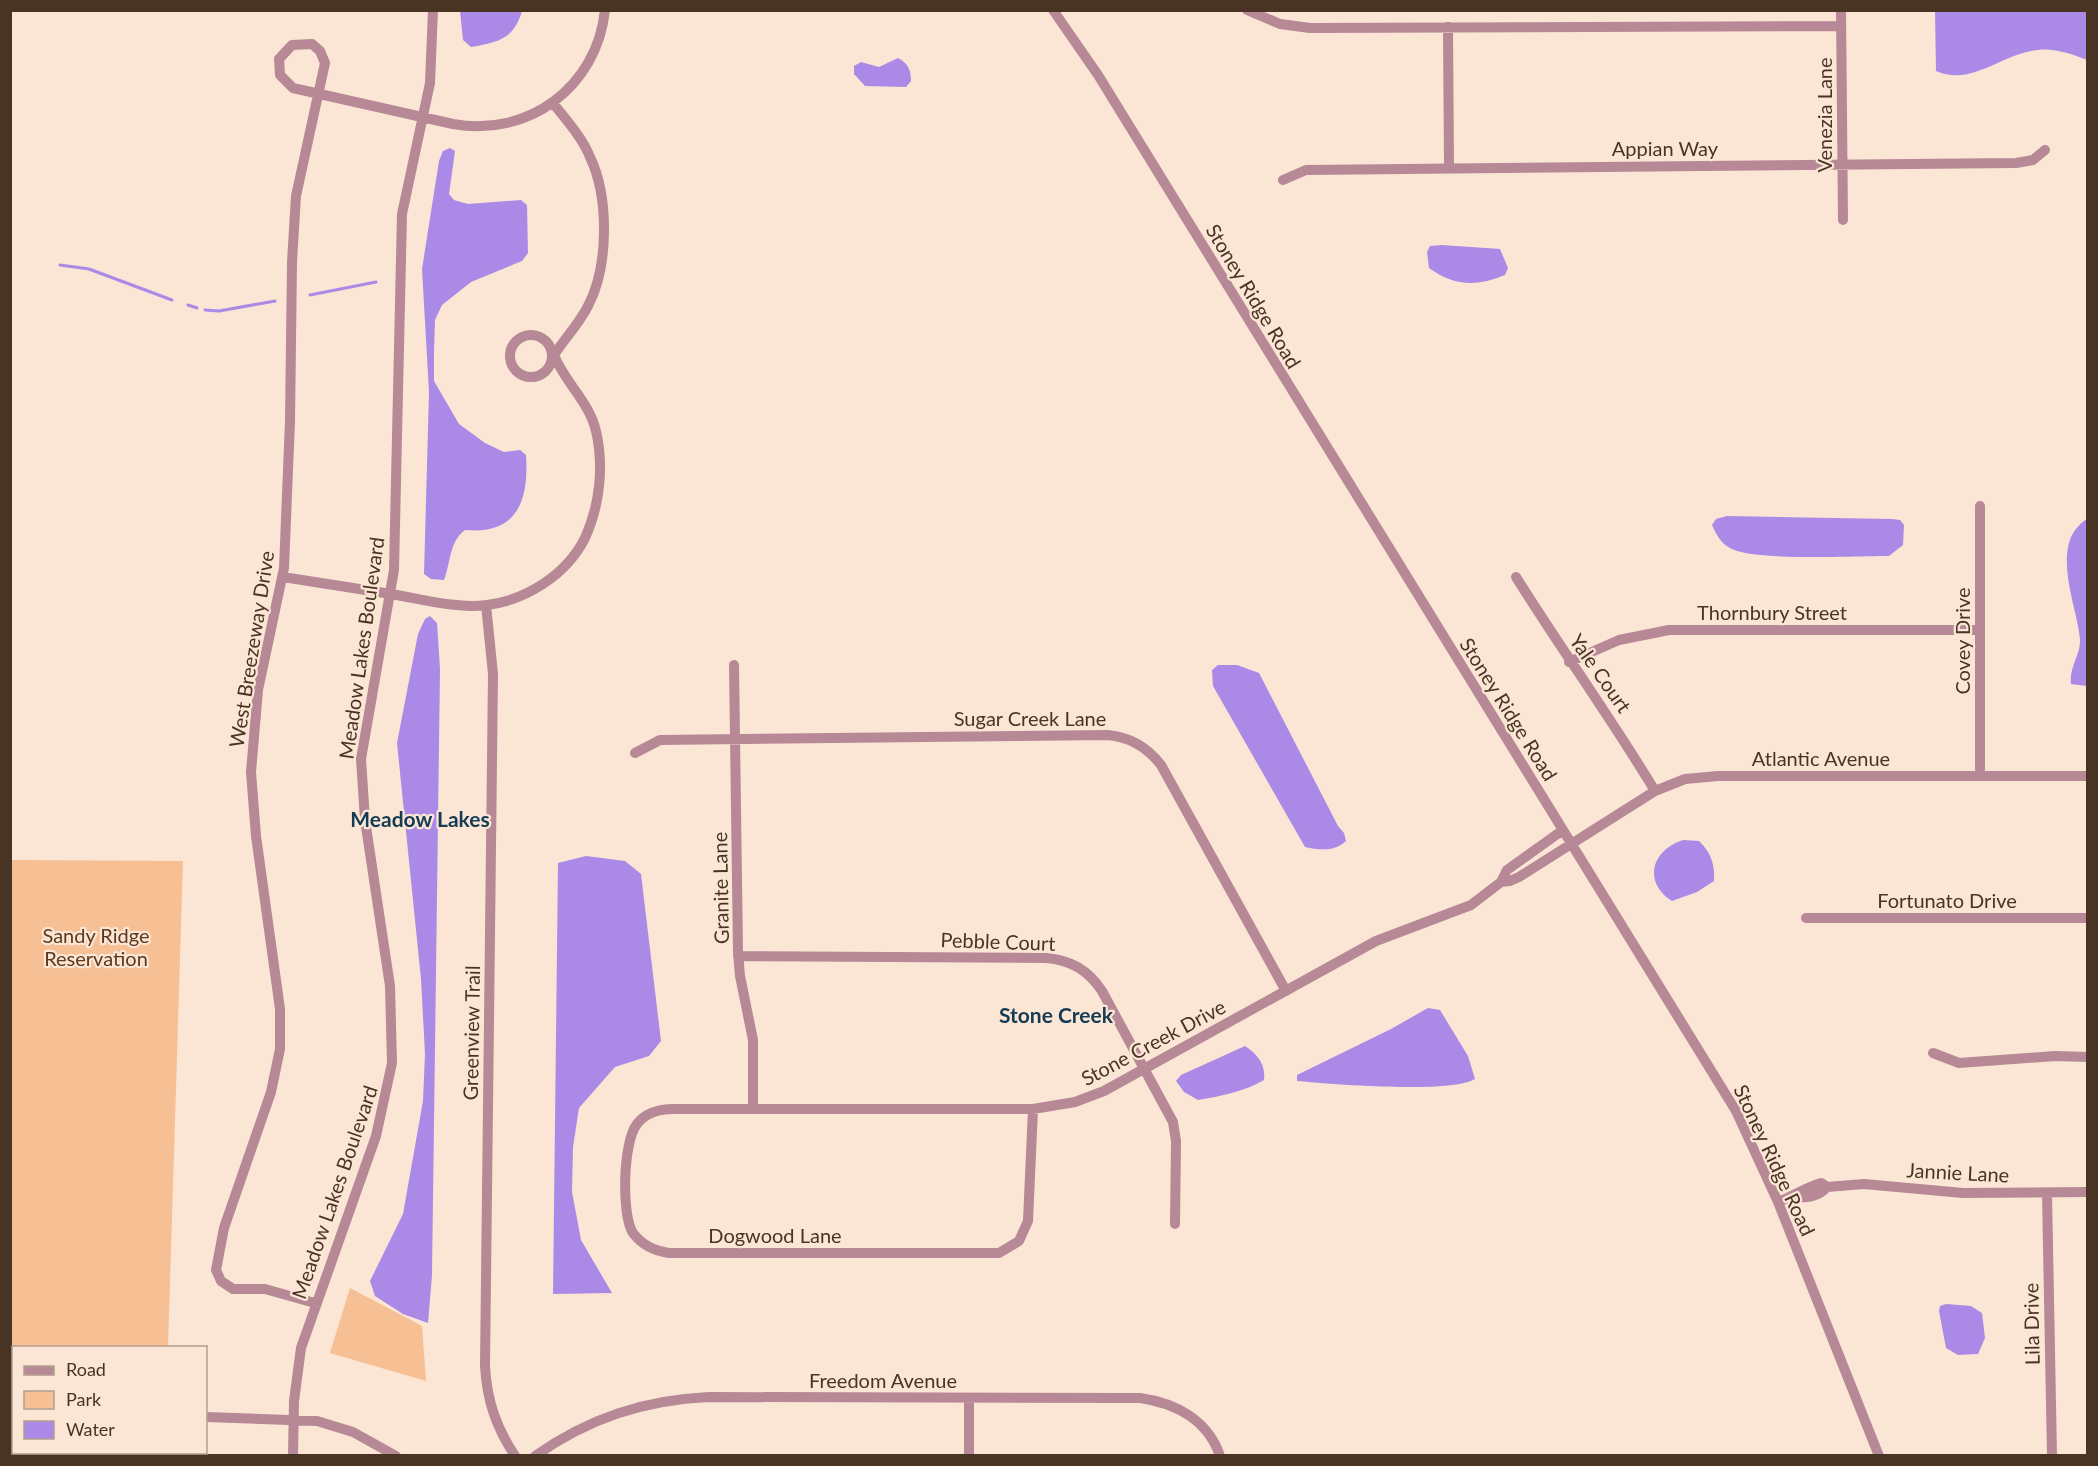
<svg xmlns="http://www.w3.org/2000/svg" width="2098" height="1466" font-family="Lato,sans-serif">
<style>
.green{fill:#f6bf94}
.water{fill:#aa8ae6}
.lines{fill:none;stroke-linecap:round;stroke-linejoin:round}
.stream{stroke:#aa8ae6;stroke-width:3}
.minor{stroke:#b78896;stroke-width:10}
.labels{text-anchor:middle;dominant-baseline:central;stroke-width:4.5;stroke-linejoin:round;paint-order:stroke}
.street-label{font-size:20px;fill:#493424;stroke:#fbe5d5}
.park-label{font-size:20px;fill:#5d3a1d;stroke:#fbe5d5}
.neighbourhood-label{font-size:21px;font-weight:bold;fill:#143b53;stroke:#fbe5d5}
</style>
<rect width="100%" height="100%" fill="#fbe5d5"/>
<!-- green -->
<path class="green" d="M 11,860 L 183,861 L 168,1347 L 14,1348 L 14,1452 L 166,1452 L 166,1455 L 11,1455 Z
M 350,1288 L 422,1326 L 426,1381 L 330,1353 Z"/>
<!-- water -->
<path class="water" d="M 460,11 L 460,10 L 522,11 C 514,39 498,42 471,47 L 463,40 Z
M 1935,11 L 2087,11 L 2087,60 C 2071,54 2055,48 2038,50 C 2002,53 1972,87 1936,71 Z
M 898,58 C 908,63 911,70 911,81 L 906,87 L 865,86 L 854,74 L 854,66 L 861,62 L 879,67 Z
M 450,148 L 455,151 L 449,194 L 454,200 L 468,204 L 521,200 L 527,205 L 528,253 L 522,261 L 471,282 L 442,305 L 435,320 L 434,352 L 434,381 L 459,424 L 485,443 L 504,452 L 520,450 L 526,455 C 529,501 517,535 465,530 C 449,542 451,562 444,580 L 431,579 L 424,574 L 429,392 L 422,269 L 439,161 L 443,151 Z
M 1442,245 L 1500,249 L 1508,268 L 1505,275 C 1476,287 1454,286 1429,268 L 1427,252 L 1430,246 Z
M 1727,516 L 1892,519 L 1900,520 L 1904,525 L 1903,545 L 1889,556 C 1856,556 1757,561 1732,549 C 1721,544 1717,536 1712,525 L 1716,519 Z
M 2087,519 L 2088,686 L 2087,686 L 2071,684 C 2069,667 2081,654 2080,639 C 2077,605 2048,543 2087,519 Z
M 430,616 L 437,623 L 440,669 L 432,1275 L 428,1323 L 403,1314 L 375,1296 L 370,1281 L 403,1214 L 423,1101 L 425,1054 L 421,979 L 397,743 L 418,634 L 425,619 Z
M 1218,665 L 1237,665 L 1259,673 L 1338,826 L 1344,833 L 1346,841 C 1334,852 1320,850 1305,847 L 1213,686 L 1212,670 Z
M 1683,840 L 1699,841 C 1711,853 1715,864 1714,881 L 1697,892 L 1672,901 C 1642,882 1652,850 1683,840 Z
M 586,856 L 625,861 L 641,874 L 661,1041 L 649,1056 L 615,1067 L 579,1108 L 573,1147 L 572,1192 L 581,1240 L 612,1293 L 553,1294 L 558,863 Z
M 1428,1008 L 1440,1010 L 1468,1056 L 1475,1079 C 1451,1094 1330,1084 1297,1081 L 1297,1075 L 1391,1029 Z
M 1245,1046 C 1257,1054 1266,1064 1264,1080 C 1243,1092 1221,1096 1198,1100 L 1184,1092 L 1176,1081 L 1181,1075 Z
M 1946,1304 L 1971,1306 L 1982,1313 L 1985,1338 L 1978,1354 L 1958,1355 L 1946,1348 L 1939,1311 L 1940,1306 Z"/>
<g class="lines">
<!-- stream -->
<path class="stream" d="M 60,265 L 89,269 L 172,300
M 310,295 L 376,282
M 188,305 L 197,308
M 205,310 L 219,311 L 275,301"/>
<!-- minor -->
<path class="minor" d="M 1053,10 L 1098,75 L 1736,1111 L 1778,1202 L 1879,1456
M 1247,10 L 1280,24 L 1310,28 L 1841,26
M 1841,10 L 1843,220
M 1448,27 L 1449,168
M 1283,180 L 1306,170 L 2016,163 L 2033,160 L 2045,150
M510 356a21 21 0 1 1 42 0a21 21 0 1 1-42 0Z
M 283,577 C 319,583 355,588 391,594 C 422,599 456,609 487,605 C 527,600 567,574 585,538 C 600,505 604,466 596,431 C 589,401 565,383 554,355 C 565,338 579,324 588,306 C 609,266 609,197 590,157 C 582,137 566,120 553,103
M 1516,577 C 1561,649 1611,718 1655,791
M 486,605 L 493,674 L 485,1366 C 487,1401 496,1427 515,1456
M 1569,662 L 1619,640 L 1669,630 L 1980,630
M 734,665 L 738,952 L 740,976 L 753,1040 L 753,1109
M 635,753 L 660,740 L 1108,735 C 1130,737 1147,747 1161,765 L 1286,991
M 1980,776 L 1980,506
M 1563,830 L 1507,870 L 1501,882 L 1510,881 L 1519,877 L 1655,791 L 1685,779 L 1718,776 L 2088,776
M 1806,918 L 2088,918
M 738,956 L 1046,958 C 1071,960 1088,970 1102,991 L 1173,1122 L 1176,1141 L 1175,1224
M 1933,1053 L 1959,1063 L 2055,1056 L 2088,1057
M 1033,1109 L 1028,1221 L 1019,1241 L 999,1253 L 669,1253 C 655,1251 642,1245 633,1233 C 621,1215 623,1141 637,1124 C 646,1112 660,1109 674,1109 L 1033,1109 L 1075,1102 L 1104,1091 L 1376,941 L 1471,905 L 1501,882
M 2047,1193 L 2052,1456
M 1793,1196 C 1805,1199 1819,1197 1827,1187
M 1778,1202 C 1793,1196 1805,1188 1821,1183 L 1827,1187 L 1864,1184 L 1963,1193 L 2088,1192
M 315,1303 L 265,1289 L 233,1289 L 221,1281 L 216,1270 L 224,1228 L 271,1092 L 280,1049 L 280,1009 L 256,836 L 251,772 L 258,690 L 284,568 L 290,421 L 292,262 L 296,196 L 325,63 L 320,51 L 312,44 L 292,45 L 279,59 L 280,75 L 293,88 L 453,124 C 528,138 597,87 605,10
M 206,1417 L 317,1421 L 353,1432 L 396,1456
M 293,1456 L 294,1401 L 301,1348 L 376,1136 L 392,1063 L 390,986 L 365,820 L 361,759 L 394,570 L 402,214 L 430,83 L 433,10
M 535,1456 C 589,1418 644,1400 709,1397 L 1140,1398 C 1176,1403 1208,1420 1220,1456
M 969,1456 L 969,1398"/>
</g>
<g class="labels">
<!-- street labels -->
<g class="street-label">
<text transform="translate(1824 115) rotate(-90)">Venezia Lane</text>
<text x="1665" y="148">Appian Way</text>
<text transform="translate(1254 296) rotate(59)">Stoney Ridge Road</text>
<text x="1772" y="612">Thornbury Street</text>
<text transform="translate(1962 641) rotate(-90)">Covey Drive</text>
<text transform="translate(361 648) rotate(-82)">Meadow Lakes Boulevard</text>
<text transform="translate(251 649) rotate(-81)">West Breezeway Drive</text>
<text transform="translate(1601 673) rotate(55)">Yale Court</text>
<text transform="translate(1509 709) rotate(58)">Stoney Ridge Road</text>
<text x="1030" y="718">Sugar Creek Lane</text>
<text x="1821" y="758">Atlantic Avenue</text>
<text transform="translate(720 888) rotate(-91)">Granite Lane</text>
<text x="1947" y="900">Fortunato Drive</text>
<text transform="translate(998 941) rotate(2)">Pebble Court</text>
<text transform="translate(471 1033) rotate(-89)">Greenview Trail</text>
<text transform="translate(1153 1042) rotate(-28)">Stone Creek Drive</text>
<text transform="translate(1775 1160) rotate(65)">Stoney Ridge Road</text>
<text transform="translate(1958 1172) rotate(3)">Jannie Lane</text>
<text transform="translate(334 1192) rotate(-71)">Meadow Lakes Boulevard</text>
<text x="775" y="1235">Dogwood Lane</text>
<text transform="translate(2031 1324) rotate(-91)">Lila Drive</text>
<text x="883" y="1380">Freedom Avenue</text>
</g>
<!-- park labels -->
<g class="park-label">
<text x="96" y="935">Sandy Ridge<tspan x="96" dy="23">Reservation</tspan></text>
</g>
<!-- neighbourhood labels -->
<g class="neighbourhood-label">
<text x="420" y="818">Meadow Lakes</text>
<text x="1056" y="1014">Stone Creek</text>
</g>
</g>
<!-- border -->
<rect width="2098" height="1466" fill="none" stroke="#493424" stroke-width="24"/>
<!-- legend -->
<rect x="12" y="1346" width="195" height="108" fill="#fbe5d5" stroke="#b49e8e" stroke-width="1.5"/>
<rect x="24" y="1366" width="30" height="9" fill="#b78896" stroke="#b49e8e" stroke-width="1.5"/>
<text x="66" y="1376" font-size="18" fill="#493424">Road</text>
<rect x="24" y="1391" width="30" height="18" fill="#f6bf94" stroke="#b49e8e" stroke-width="1.5"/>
<text x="66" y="1406" font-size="18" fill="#493424">Park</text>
<rect x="24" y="1421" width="30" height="18" fill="#aa8ae6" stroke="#b49e8e" stroke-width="1.5"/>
<text x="66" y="1436" font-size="18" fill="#493424">Water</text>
</svg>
